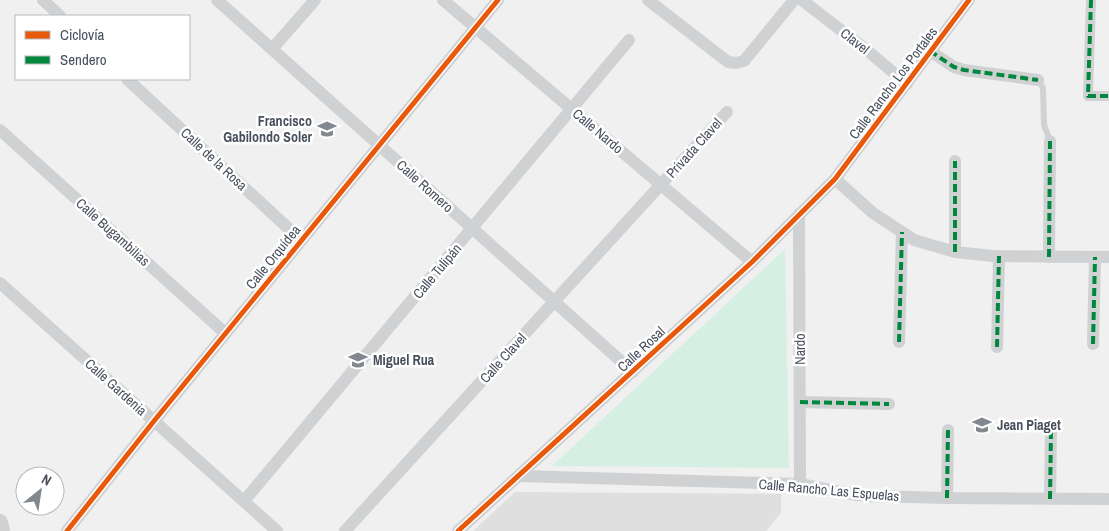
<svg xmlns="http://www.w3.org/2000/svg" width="1109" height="531" font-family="'Archivo Narrow',sans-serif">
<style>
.education{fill:#dfdfe0}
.green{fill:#d5efe3}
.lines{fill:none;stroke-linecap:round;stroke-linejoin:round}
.service{stroke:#cfd1d3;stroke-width:6}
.pedestrian{stroke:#cfd1d3;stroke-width:10}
.minor{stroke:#cfd1d3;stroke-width:12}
.tertiary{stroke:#cfd1d3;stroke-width:16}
.quiet{stroke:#00873e;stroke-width:4;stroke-dasharray:8 4;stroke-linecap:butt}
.cycleway-casing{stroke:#fff;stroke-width:8}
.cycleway{stroke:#e8590c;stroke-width:5}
.labels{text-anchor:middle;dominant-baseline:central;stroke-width:5;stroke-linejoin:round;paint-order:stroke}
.street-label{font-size:14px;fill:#474f5d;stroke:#fff}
.poi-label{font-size:14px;font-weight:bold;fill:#474f5d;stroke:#fff;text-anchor:start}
</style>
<rect width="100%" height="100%" fill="#f1f0f0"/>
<!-- education -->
<path class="education" d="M 515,492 L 781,494 L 781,513 L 766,531 L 473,531 Z"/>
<!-- green -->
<path class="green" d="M 785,249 L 789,468 L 552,466 Z"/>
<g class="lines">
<!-- service -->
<path class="service" d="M 1038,80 L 1043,88 L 1044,125 L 1050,141"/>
<!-- pedestrian -->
<path class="pedestrian" d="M 1091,0 L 1088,96 L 1109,96"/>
<!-- minor -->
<path class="minor" d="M 43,0 L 60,16
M 217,0 L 633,372
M 443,0 L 752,262
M 648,0 L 728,62 L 736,63 L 744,61 L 794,0
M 802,0 L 869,52 L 907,84
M 272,49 L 315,0
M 930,51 L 954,67 L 964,70 L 1038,80
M 127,79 L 301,240
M 0,130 L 225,333
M 835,179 L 873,213 L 914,240 L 955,252 L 993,256 L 1109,257
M 799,214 L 800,484
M 955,252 L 955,161
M 1049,257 L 1050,141
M 0,283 L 277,531
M 899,342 L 902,232
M 1093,344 L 1095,257
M 997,347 L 999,256
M 800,402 L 889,404
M 519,476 L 800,484 L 856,495 L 869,496 L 947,498 L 1109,499
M 947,498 L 948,430
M 1050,499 L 1051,430
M 244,501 L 629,40
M 67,531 L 154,421 L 498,0
M 345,531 L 727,112
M 458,531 L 752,262 L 835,179 L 969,0"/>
<!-- tertiary -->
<path class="tertiary" d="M 0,522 L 2,531"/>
<!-- quiet -->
<path class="quiet" d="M 1091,0 L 1088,96 L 1109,96
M 930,51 L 954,67 L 964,70 L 1038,80
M 955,252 L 955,161
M 1049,257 L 1050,141
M 899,342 L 902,232
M 1093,344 L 1095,257
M 997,347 L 999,256
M 800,402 L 889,404
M 947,498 L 948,430
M 1050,499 L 1051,430"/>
<!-- cycleway casing -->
<g class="cycleway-casing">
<path id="cycleway" d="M 67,531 L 154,421 L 498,0
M 458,531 L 752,262 L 835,179 L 969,0"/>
</g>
<!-- cycleway -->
<use href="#cycleway" class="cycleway"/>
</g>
<!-- icons -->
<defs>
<g id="school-bare" transform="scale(1.5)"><path d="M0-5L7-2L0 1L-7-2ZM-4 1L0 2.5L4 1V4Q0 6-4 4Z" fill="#828790" stroke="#fff" stroke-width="2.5" paint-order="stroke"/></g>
</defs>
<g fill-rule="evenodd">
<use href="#school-bare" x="327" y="129"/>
<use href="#school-bare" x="358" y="360"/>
<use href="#school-bare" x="982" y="425"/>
</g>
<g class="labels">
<!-- street labels -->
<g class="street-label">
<text transform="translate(855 41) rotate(38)">Clavel</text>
<text transform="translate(893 83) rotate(-53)">Calle Rancho Los Portales</text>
<text transform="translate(598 131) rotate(40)">Calle Nardo</text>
<text transform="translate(694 148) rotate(-48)">Privada Clavel</text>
<text transform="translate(214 159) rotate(43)">Calle de la Rosa</text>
<text transform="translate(425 186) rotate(42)">Calle Romero</text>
<text transform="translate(113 232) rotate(42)">Calle Bugambilias</text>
<text transform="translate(273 257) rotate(-51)">Calle Orquídea</text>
<text transform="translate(437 271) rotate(-50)">Calle Tulipán</text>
<text transform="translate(641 349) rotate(-43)">Calle Rosal</text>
<text transform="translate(800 349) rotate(-90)">Nardo</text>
<text transform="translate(503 358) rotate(-48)">Calle Clavel</text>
<text transform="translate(116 387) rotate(42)">Calle Gardenia</text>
<text transform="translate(829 490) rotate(5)">Calle Rancho Las Espuelas</text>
</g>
<!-- poi labels -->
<g class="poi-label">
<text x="312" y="121" text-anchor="end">Francisco<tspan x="312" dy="16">Gabilondo Soler</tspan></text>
<text x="373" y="360">Miguel Rua</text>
<text x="997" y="425">Jean Piaget</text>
</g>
</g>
<!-- legend -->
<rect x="15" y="15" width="175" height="65" fill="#ffffff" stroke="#b5b9be"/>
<rect x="25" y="31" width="25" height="8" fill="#e8590c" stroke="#b5b9be"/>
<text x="60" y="40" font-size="15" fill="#474f5d">Ciclovía</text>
<rect x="25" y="56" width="25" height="8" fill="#00873e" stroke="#b5b9be"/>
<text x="60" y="65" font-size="15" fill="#474f5d">Sendero</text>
<!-- north arrow -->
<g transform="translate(40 491) rotate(30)"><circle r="24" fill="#ffffff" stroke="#b5b9be"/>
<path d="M0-4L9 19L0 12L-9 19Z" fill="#828790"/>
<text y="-8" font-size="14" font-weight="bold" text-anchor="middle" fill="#474f5d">N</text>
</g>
</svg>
